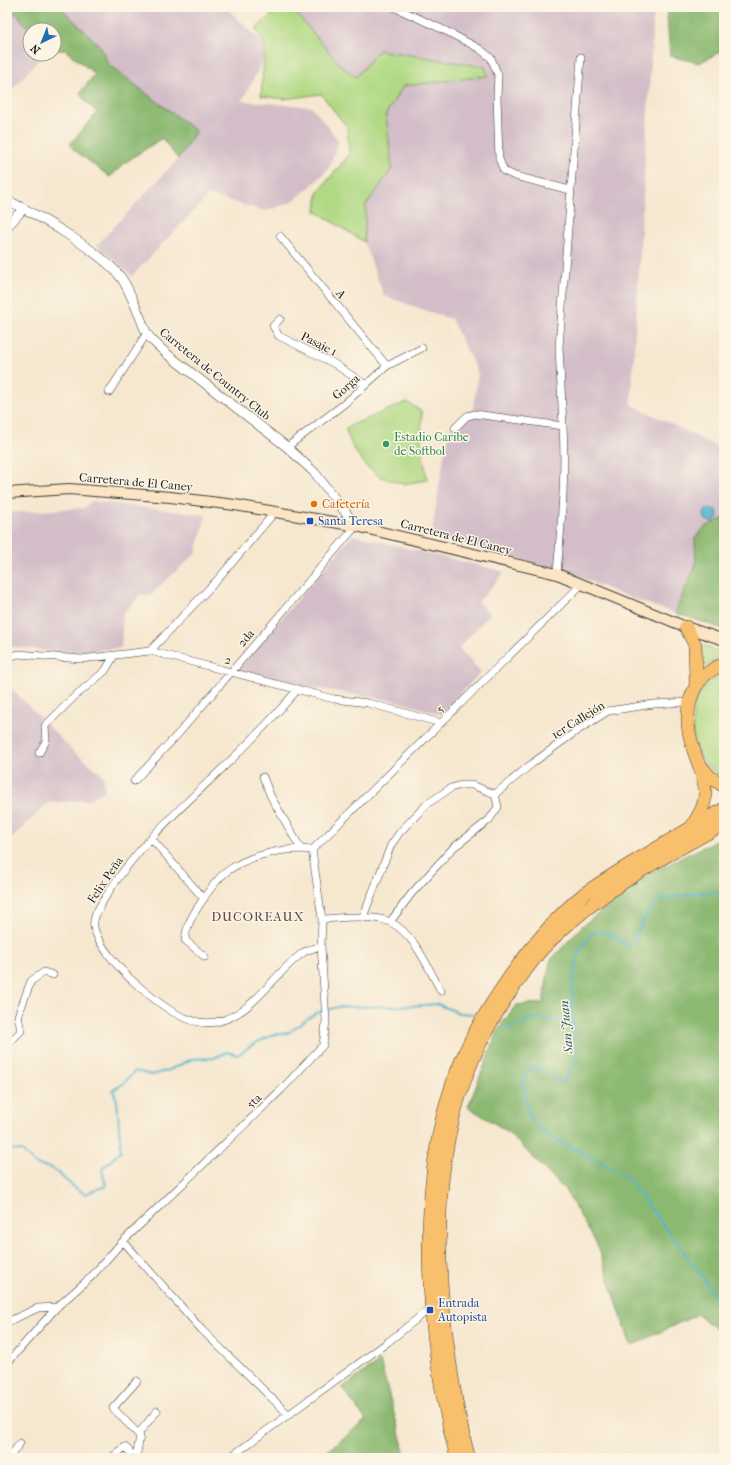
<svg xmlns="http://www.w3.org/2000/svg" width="731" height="1465" font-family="'IM FELL French Canon',serif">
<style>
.industrial{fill:#d2bdc8}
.green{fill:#b0d984;stroke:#667a50}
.forest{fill:#8cb972;stroke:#546a47}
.water{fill:#4fb4ce;stroke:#366875}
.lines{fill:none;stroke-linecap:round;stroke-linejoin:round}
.stream{stroke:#4fb4ce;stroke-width:2}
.minor-casing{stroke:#3d3a37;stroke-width:8}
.tertiary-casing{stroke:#3d3a37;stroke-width:10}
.secondary-casing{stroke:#3d3a37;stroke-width:12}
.motorway-casing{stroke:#3d3a37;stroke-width:14}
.minor{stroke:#fff;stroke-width:7}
.tertiary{stroke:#fff;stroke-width:9}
.secondary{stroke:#fce5c4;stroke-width:10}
.motorway{stroke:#f8bf6c;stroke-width:13}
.leisure-dot{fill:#2e9e5b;stroke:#fcf5e5;stroke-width:1.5}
.food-dot{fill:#e8710a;stroke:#fcf5e5;stroke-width:1.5}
.transit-dot{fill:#1a4fb4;stroke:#fcf5e5;stroke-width:1.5}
.labels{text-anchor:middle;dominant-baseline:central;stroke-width:3;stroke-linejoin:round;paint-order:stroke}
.street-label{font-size:12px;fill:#1c1c1c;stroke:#fcf5e5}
.leisure-label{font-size:12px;fill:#27864d;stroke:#fcf5e5;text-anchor:start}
.food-label{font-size:12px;fill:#c56008;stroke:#fcf5e5;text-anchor:start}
.transit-label{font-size:12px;fill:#164399;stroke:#fcf5e5;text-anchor:start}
.neighbourhood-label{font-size:13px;letter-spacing:1px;fill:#644f4f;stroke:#fcf5e5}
.water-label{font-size:13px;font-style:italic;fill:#305963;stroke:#fcf5e5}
</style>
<rect width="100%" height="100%" fill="#fcf5e5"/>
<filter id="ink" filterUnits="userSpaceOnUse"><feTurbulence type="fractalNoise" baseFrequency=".025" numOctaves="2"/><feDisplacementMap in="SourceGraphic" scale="8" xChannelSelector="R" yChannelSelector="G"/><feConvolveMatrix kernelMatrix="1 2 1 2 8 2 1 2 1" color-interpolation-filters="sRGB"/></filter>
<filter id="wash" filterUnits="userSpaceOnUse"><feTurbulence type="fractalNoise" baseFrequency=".012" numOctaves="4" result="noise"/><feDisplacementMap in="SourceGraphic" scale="16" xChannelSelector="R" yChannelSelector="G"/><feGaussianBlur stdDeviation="0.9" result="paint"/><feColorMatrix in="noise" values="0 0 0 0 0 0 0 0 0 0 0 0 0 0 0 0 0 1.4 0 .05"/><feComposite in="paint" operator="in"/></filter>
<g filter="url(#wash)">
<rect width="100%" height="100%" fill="#f6e7cf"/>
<!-- industrial -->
<path class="industrial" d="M 60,7 L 225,7 L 265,44 L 264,59 L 242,101 L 312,107 L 339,141 L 329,168 L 309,188 L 290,203 L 265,211 L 209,195 L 132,276 L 97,245 L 178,159 L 196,131 L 109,65 L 100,46 Z
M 291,7 L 654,7 L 631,404 L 724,450 L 724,518 L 705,527 L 695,538 L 696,564 L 675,613 L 627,597 L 572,574 L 478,548 L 431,537 L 444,456 L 453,422 L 473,410 L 478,373 L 451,319 L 384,296 L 364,242 L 366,205 L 392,169 L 386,114 L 403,85 L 487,76 L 485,67 L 356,77 L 339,64 Z
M 16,13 L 30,30 L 30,54 L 44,54 L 7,95 L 7,19 Z
M 92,501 L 206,515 L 196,553 L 148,597 L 141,594 L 123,614 L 121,648 L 64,653 L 8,646 L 9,513 L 83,508 Z
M 353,535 L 505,572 L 478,602 L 490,614 L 459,648 L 481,672 L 441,714 L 392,700 L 300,686 L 237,670 Z
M 7,684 L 73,751 L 103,775 L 105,791 L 87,800 L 48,803 L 7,843 Z"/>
<!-- green -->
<path class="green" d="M 280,7 L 291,7 L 339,64 L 356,77 L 379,50 L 485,67 L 488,76 L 403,86 L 386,114 L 392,169 L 366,205 L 364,242 L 316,211 L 318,192 L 349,155 L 347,127 L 321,94 L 284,99 L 261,96 L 265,44 L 256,29 Z
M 407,402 L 422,412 L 421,441 L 427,480 L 403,484 L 381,477 L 367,467 L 353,448 L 345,428 Z
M 701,645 L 724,653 L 724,655 L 705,667 Z
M 724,673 L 724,777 C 693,766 686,722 698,694 C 700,690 706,686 709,683 C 714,678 717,675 724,673 Z"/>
<!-- forest -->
<path class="forest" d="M 7,7 L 60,7 L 100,46 L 109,65 L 196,131 L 178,159 L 162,138 L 126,162 L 110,177 L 74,150 L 70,144 L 97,113 L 79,94 L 95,74 L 65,50 L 54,50 L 54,30 L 30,30 L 16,13 L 7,19 Z
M 665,7 L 724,7 L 724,50 L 699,63 L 670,56 L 667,16 Z
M 724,518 L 724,629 L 675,613 L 696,564 L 695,538 L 705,527 Z
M 724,837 L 724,1336 L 698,1314 L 631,1346 L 598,1246 L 565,1190 L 507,1131 L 468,1107 L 499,1028 L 516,1005 L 543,1003 L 550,961 L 582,926 L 652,872 Z
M 380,1361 L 406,1458 L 375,1458 L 372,1456 L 370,1458 L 318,1458 L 366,1420 L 342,1388 Z"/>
<!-- water -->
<path class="water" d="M704 515a7 7 0 1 1 14 0a7 7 0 1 1-14 0Z"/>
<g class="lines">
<!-- stream -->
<path class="stream" d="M 724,892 L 698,893 L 661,899 L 647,913 L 630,947 L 607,932 L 594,932 C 590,937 584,943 581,949 C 567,985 572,1022 577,1059 L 562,1083 L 539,1067 L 528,1070 L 523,1082 L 529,1116 L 548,1136 L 584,1153 L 627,1177 L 701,1275 L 724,1311
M 504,1027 L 515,1027 L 531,1018 L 572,1023
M 7,1149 L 22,1151 L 37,1165 L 52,1168 L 76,1189 L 85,1194 L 106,1186 L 102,1169 L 121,1151 L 117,1101 L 113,1090 L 123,1084 L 135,1071 L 152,1075 L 169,1070 L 192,1059 L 214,1058 L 227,1052 L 238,1055 L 252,1045 L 272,1035 L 288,1033 L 316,1013 L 338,1007 L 411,1006 L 437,1004 L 459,1013 L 474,1014"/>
</g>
</g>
<g filter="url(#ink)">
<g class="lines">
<!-- minor casing -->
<g class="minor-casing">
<path id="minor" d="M 394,7 L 446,31 L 480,49 L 491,58 L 498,75 L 497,96 L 499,159 L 504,171 L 515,176 L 570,190
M 280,236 L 387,366
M 280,319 L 273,326 L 279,336 L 333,363 L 366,385
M 109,392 L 147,333
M 455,428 L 467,416 L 475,414 L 563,426 L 559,347 L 581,57
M 287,447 L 344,404 L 387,366 L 422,348
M 557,574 C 561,525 566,476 563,426
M 150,651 L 219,578 L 275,512
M 7,658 L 18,654 L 81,659 L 150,651 L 334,699 L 368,703 L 441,723
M 298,689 C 285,704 271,720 257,734 C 205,789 142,835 103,901 C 99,908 92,918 94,927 C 97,944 122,972 135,983 C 156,1001 186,1028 216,1022 C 255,1014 273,973 304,952 C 309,949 316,948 321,946
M 39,753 L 46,741 L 45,726 L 75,696 L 105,671 L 114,656
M 263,777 L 271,797 L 301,849
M 134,781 L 179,733 L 356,526
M 495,794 L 534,762 L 578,730 L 608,711 L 654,704 L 688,702
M 151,838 L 204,899
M 312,850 L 582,584
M 363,917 L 391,845 L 400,832 L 427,804 L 451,788 L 461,785 L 472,785 L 495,794
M 322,919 C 340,918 374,914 390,922 C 415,934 428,968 441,991
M 390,922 L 412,893 L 453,848 L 489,820 L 498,807 L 495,794
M 205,957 L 185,940 C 186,927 191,918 198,907 C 205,896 215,881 225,873 C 247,855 285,847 312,850
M 7,1045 L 21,1031 L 18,1016 L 31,981 L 44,972 L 53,975
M 123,1241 L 202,1330 L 289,1415
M 7,1322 L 38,1308 L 57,1307
M 9,1361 L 57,1307 L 91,1277 L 123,1241 L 282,1089 L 323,1045 L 326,1021 L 321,946 L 322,919 L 312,850
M 138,1434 L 157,1411
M 9,1458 L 20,1443
M 111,1458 L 125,1447 L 136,1458
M 136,1458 L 140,1436 L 113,1408 L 137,1381
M 229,1458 L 388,1342 L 433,1306"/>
</g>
<!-- tertiary casing -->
<g class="tertiary-casing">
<path id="tertiary" d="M 7,200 C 36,214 108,255 124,282 C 133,298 139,315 146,332 C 150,340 161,348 167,354 L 287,447 L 315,473 L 356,526
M 7,227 L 23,209"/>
</g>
<!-- secondary casing -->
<g class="secondary-casing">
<path id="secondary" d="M 7,493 L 69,489 L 170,497 L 235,505 L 356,526 L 557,574 L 686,627 L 724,640"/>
</g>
<!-- motorway casing -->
<g class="motorway-casing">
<path id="motorway" d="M 686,627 L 695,645 L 696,685
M 701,766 L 710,777 L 724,786
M 692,826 C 698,816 705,807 705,795 C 706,779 699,766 694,751 C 682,717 686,678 724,664
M 457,1458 C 426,1340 412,1173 462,1059 C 475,1028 492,1002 511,975 C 532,946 556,916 584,894 C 601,882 619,871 637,860 C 666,843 695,825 724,809
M 469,1458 C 458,1420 452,1381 447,1342 C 430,1213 437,1093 515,985 C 526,971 535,955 548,943 C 601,890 659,859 724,824"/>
</g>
<!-- minor -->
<use href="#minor" class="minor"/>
<!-- tertiary -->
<use href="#tertiary" class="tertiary"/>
<!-- secondary -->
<use href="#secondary" class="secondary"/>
<!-- motorway -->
<use href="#motorway" class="motorway"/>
</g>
</g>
<!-- markers -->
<circle class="leisure-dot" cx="386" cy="444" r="4"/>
<circle class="food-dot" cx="314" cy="504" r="4"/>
<g class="transit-dot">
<rect x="306" y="517" width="8" height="8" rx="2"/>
<rect x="426" y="1306" width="8" height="8" rx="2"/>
</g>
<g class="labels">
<!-- street labels -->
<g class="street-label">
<text transform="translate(341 294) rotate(51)">A</text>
<text transform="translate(319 344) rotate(27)">Pasaje 1</text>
<text transform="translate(215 374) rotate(39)">Carretera de Country Club</text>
<text transform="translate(346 387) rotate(-41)">Gorga</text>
<text transform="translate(136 482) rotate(5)">Carretera de El Caney</text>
<text transform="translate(456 537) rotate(14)">Carretera de El Caney</text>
<text transform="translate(246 638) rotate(-49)">2da</text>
<text transform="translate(228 660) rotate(15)">2</text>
<text transform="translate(440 709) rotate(-42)">5</text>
<text transform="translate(578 720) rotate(-32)">1er Callejón</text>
<text transform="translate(105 880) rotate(-56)">Felix Peña</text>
<text transform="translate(254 1101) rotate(-44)">5ta</text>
</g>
<!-- leisure labels -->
<g class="leisure-label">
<text x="394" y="437">Estadio Caribe<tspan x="394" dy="14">de Softbol</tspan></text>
</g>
<!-- food labels -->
<g class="food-label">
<text x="322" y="504">Cafetería</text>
</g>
<!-- transit labels -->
<g class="transit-label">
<text x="318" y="521">Santa Teresa</text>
<text x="438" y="1303">Entrada<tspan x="438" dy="14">Autopista</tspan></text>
</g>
<!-- neighbourhood labels -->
<g class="neighbourhood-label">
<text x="258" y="916">DUCOREAUX</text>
</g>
<!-- water labels -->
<g class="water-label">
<text transform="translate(566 1027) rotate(-95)">San Juan</text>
</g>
</g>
<!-- margin -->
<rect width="731" height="1465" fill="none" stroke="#fcf5e5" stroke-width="24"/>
<!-- north arrow -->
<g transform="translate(42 42) rotate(223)"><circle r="19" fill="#fcf5e5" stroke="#a29e95"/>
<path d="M0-3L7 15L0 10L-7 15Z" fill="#1f6fb2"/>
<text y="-6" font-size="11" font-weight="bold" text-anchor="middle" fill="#1c1c1c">N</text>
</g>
</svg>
